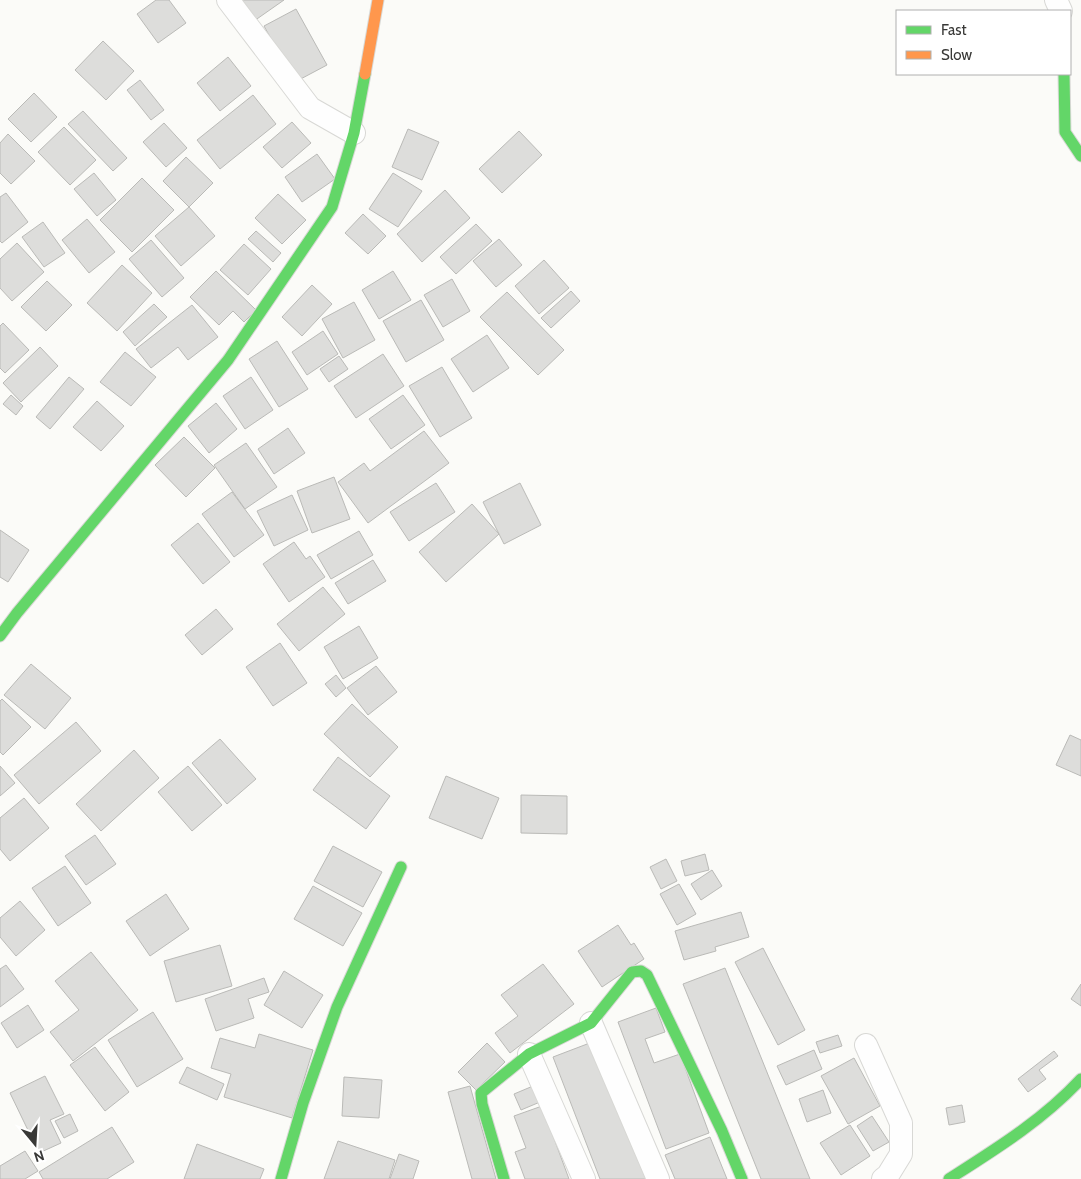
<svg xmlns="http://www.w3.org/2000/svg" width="1081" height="1179" font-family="Cabin,sans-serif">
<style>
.building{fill:#dddddb;stroke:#babab7}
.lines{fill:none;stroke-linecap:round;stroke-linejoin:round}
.street-casing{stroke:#d8d8d5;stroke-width:24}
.fast-casing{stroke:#d8d8d5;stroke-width:13}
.slow-casing{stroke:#d8d8d5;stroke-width:13}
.street{stroke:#fefefe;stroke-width:22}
.fast{stroke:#63d668;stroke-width:11}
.slow{stroke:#ff974d;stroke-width:11}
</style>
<rect width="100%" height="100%" fill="#fbfbf8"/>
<!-- building -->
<path class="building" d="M 156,0 L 169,0 L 186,23 L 158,43 L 137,14 Z
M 240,0 L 284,0 L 254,21 Z
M 296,9 L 327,65 L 295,82 L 264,26 Z
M 103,41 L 134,71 L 106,100 L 75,70 Z
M 228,57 L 251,86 L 220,111 L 197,83 Z
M 140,80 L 164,110 L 151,120 L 127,90 Z
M 34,93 L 57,117 L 31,142 L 8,119 Z
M 253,95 L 276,124 L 220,169 L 197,140 Z
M 83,111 L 127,158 L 113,171 L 68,124 Z
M 292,122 L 311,143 L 282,168 L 263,147 Z
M 164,123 L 187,148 L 166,167 L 143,142 Z
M 64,127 L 96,160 L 70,185 L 38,152 Z
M 408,129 L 439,142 L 422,180 L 392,167 Z
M 519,131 L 542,155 L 502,193 L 479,169 Z
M 8,134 L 35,161 L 11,184 L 0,173 L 0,143 Z
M 317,154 L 335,179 L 302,202 L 285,177 Z
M 186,157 L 213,183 L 189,207 L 163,181 Z
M 94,173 L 116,200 L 97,216 L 74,189 Z
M 393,173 L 422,191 L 398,227 L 369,209 Z
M 142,178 L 174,210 L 132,252 L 100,220 Z
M 445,190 L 470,218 L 422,262 L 397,234 Z
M 6,193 L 28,222 L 2,243 L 0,241 L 0,197 Z
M 278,194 L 306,220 L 282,244 L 255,218 Z
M 189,207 L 215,236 L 181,266 L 155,236 Z
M 363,214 L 386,236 L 368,254 L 345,233 Z
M 87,219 L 115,252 L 89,273 L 62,240 Z
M 43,222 L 65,253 L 44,267 L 22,237 Z
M 476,224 L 492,241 L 456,274 L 440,257 Z
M 256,231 L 281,253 L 273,262 L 248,239 Z
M 499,239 L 522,265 L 496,287 L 473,261 Z
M 151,240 L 184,278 L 162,297 L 129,259 Z
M 17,243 L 44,272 L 12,301 L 0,288 L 0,259 Z
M 244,244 L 271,269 L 248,295 L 220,270 Z
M 544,260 L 569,288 L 539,314 L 515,286 Z
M 122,265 L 152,293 L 117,331 L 87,303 Z
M 216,271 L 256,310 L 244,322 L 233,311 L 219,325 L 190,297 Z
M 393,271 L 411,300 L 379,319 L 362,290 Z
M 452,279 L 470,311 L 443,327 L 424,295 Z
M 47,281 L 72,305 L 46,331 L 21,307 Z
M 312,285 L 332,304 L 302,336 L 282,317 Z
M 571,291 L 580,301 L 551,328 L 541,318 Z
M 507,292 L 564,350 L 538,375 L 480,317 Z
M 421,300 L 444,340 L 406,362 L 383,321 Z
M 354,302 L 375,340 L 343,358 L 322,319 Z
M 154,304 L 167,317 L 135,346 L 123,332 Z
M 192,305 L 218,337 L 188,360 L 178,347 L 151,368 L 136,349 Z
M 3,323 L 29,350 L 5,373 L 0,368 L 0,326 Z
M 323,331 L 338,354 L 307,375 L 292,352 Z
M 487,335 L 509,368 L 473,392 L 451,359 Z
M 277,341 L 308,389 L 279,407 L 249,359 Z
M 40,347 L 58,366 L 21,402 L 3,383 Z
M 125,352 L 156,377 L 131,406 L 100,382 Z
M 383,354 L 404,386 L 356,418 L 334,386 Z
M 339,356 L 348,369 L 329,382 L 320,369 Z
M 442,367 L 472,418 L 440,437 L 409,386 Z
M 69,377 L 84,389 L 50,429 L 36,417 Z
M 251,377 L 273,410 L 245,429 L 223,396 Z
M 11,395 L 23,406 L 16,415 L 3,404 Z
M 403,395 L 425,425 L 391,449 L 369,419 Z
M 97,401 L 124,426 L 101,451 L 73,427 Z
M 216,403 L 237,429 L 209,453 L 188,426 Z
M 288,428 L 305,453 L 274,474 L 258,449 Z
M 424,431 L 449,463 L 368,523 L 338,482 L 364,463 L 370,471 Z
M 184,437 L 215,468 L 186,497 L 155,465 Z
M 246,443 L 277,487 L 245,509 L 214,465 Z
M 334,477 L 350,519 L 312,533 L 297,491 Z
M 436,483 L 455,512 L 409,541 L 390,512 Z
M 520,483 L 541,525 L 504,544 L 483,502 Z
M 232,492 L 264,535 L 234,557 L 202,514 Z
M 292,495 L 308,530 L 274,546 L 257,511 Z
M 472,504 L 499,534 L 446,582 L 419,552 Z
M 198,523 L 230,562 L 203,584 L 171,545 Z
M 0,530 L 29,550 L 8,582 L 0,577 Z
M 359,531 L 373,555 L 331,579 L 317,555 Z
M 294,542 L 306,559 L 310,556 L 325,577 L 289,602 L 263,564 Z
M 373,560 L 386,581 L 348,604 L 335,583 Z
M 323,587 L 345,614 L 299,651 L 277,624 Z
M 216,609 L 233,629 L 202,655 L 185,635 Z
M 359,626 L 378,658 L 343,679 L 324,647 Z
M 280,643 L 307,683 L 273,706 L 246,667 Z
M 31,664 L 71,698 L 45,729 L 4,695 Z
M 376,666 L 397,692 L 368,715 L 347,688 Z
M 336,675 L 346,688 L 336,697 L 325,684 Z
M 2,699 L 31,727 L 3,755 L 0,752 L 0,701 Z
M 352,704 L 398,747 L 370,777 L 324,734 Z
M 76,722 L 101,751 L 39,804 L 14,775 Z
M 1070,735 L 1081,740 L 1081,776 L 1056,765 Z
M 220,739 L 256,779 L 227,804 L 192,763 Z
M 134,750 L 159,778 L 101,831 L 76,804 Z
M 338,757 L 390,796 L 366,829 L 313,790 Z
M 0,766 L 15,783 L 0,796 Z
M 188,766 L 222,805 L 192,831 L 158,792 Z
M 446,776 L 499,798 L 482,839 L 429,818 Z
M 521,795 L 567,796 L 567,834 L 521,833 Z
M 24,798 L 49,828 L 10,861 L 0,849 L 0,818 Z
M 95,835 L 116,864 L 86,885 L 65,856 Z
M 333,846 L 382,872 L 363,907 L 314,881 Z
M 705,854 L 709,870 L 685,876 L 681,861 Z
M 666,859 L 677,881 L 661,889 L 650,867 Z
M 65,866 L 91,903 L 58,926 L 32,888 Z
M 712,870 L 722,886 L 701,900 L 691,884 Z
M 679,884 L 696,914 L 677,925 L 660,894 Z
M 313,886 L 362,913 L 343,946 L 294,919 Z
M 166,894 L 189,929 L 150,956 L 126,921 Z
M 20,901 L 45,930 L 16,956 L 0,937 L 0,918 Z
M 741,912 L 749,937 L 715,947 L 716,951 L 684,960 L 675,931 Z
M 618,925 L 631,945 L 634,943 L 644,959 L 602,987 L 578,951 Z
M 220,945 L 232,986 L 176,1002 L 164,961 Z
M 763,948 L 805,1030 L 778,1045 L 735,962 Z
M 91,952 L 138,1010 L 73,1061 L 50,1032 L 79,1010 L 55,981 Z
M 543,964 L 574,1004 L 510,1053 L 495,1033 L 518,1016 L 501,995 Z
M 6,965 L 24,989 L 0,1007 L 0,969 Z
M 725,968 L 810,1179 L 761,1179 L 683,984 Z
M 284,971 L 323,995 L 302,1028 L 264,1005 Z
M 264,978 L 269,992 L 248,999 L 254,1018 L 216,1031 L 205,999 Z
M 1081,984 L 1081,1006 L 1071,999 Z
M 28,1005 L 44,1030 L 17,1048 L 1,1023 Z
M 656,1008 L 665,1032 L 645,1039 L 654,1063 L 680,1054 L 709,1133 L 666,1149 L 618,1022 Z
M 153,1012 L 183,1059 L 137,1087 L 108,1040 Z
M 259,1034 L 313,1050 L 292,1118 L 224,1097 L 231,1074 L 211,1068 L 220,1038 L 255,1048 Z
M 838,1035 L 842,1046 L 820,1053 L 816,1042 Z
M 595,1041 L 648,1179 L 600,1179 L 553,1057 Z
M 487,1043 L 505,1062 L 476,1090 L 458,1072 Z
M 95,1047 L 129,1092 L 105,1111 L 70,1065 Z
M 814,1050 L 822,1069 L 786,1085 L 777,1066 Z
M 1054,1051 L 1058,1056 L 1039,1070 L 1046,1079 L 1028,1092 L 1018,1079 Z
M 854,1058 L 880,1106 L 848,1124 L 821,1076 Z
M 187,1067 L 224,1084 L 217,1100 L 179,1083 Z
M 45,1076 L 64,1114 L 50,1120 L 61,1143 L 39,1153 L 10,1093 Z
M 344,1077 L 382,1080 L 379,1118 L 342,1116 Z
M 470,1086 L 496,1179 L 472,1179 L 448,1092 Z
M 533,1086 L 540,1102 L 521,1110 L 514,1094 Z
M 823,1090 L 831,1113 L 807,1122 L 799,1099 Z
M 962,1105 L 965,1122 L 949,1125 L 946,1108 Z
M 542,1106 L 569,1179 L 525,1179 L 515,1152 L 526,1148 L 514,1116 Z
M 70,1114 L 78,1131 L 64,1138 L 55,1121 Z
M 872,1116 L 889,1142 L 873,1151 L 857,1126 Z
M 850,1125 L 870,1156 L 841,1175 L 820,1143 Z
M 112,1127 L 134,1162 L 107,1179 L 43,1179 L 39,1172 Z
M 710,1137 L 727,1179 L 675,1179 L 665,1155 Z
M 338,1141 L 395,1160 L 389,1179 L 324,1179 Z
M 197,1144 L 264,1169 L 260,1179 L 184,1179 Z
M 25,1151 L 38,1171 L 25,1179 L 0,1179 L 0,1166 Z
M 399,1154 L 419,1161 L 413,1179 L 390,1179 Z"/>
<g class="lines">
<!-- street casing -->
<g class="street-casing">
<path id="street" d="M 228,0 L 310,108 L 354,133
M 1056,0 L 1061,11
M 591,1023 L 658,1179
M 866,1045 L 901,1123 L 901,1154 L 888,1175 L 883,1179
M 529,1054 L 584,1179"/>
</g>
<!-- fast casing -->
<g class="fast-casing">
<path id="fast" d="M 1064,74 L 1065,132 L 1081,156
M 0,636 L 17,613 L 228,360 L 332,207 L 354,133 L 365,74
M 281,1179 L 303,1103 L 337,1007 L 401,867
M 504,1179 L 482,1104 L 481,1093 L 529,1054 L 591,1023 L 632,972 L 641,971 L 647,975 L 722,1131 L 742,1179
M 949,1179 C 996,1149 1043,1120 1081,1079"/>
</g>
<!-- slow casing -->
<g class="slow-casing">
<path id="slow" d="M 365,74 L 378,0"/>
</g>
<!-- street -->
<use href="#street" class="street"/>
<!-- fast -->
<use href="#fast" class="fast"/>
<!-- slow -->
<use href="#slow" class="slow"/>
</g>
<!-- legend -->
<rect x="896" y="10" width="175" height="65" fill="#ffffff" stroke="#b0b0af"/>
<rect x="906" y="26" width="25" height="8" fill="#63d668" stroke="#b0b0af"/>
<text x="941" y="35" font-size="15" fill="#393937">Fast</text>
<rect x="906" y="51" width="25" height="8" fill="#ff974d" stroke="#b0b0af"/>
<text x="941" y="60" font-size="15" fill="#393937">Slow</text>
<!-- north arrow -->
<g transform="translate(35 1144) rotate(162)" stroke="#ffffff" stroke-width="4" paint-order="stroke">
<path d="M0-4L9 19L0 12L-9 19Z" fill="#393937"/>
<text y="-8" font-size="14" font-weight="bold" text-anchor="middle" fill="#393937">N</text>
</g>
</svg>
